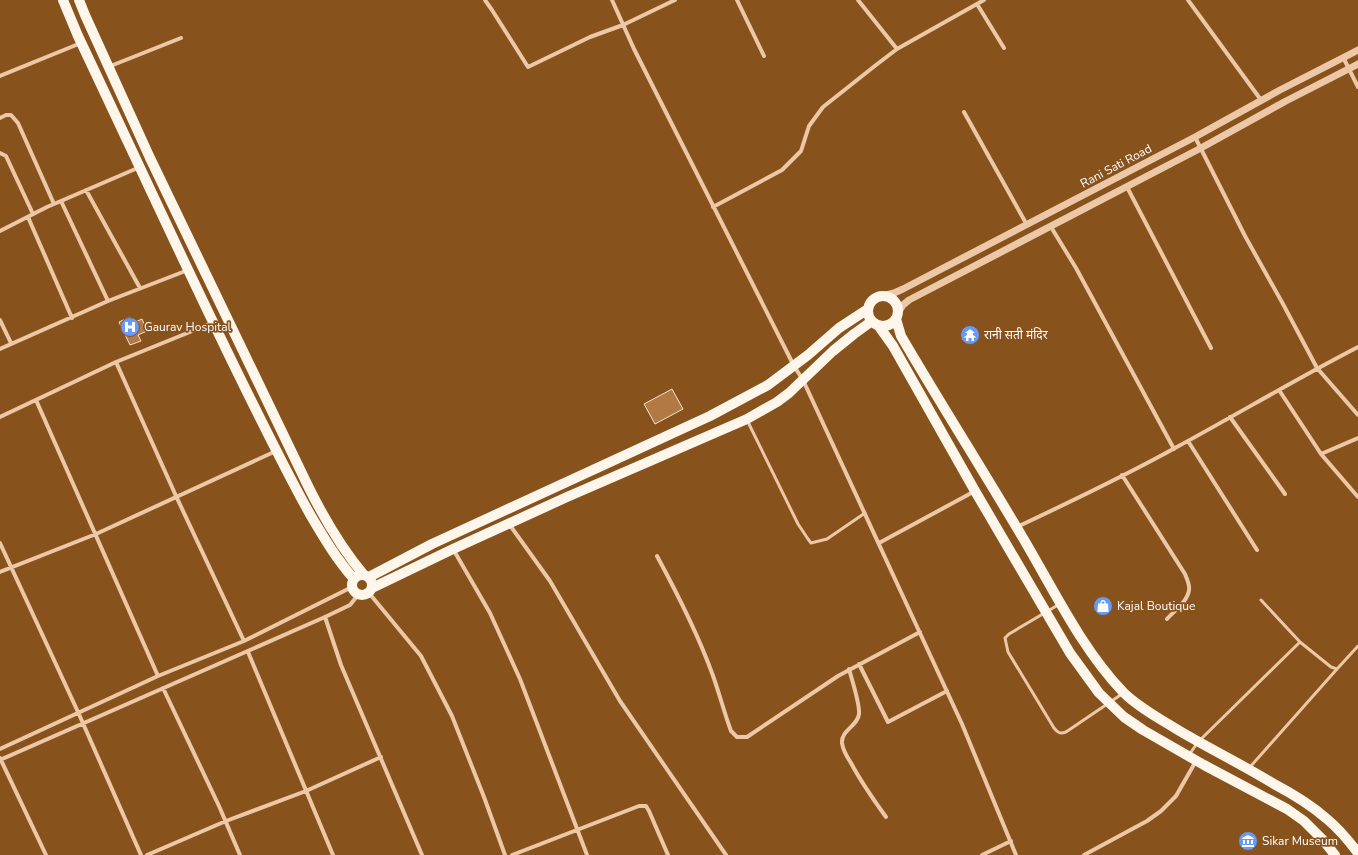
<svg xmlns="http://www.w3.org/2000/svg" width="1358" height="855" font-family="'Nunito Sans','Noto Sans Devanagari',sans-serif">
<style>
.building{fill:#b17a45;stroke:#f8e1cc}
.lines{fill:none;stroke-linecap:round;stroke-linejoin:round}
.service{stroke:#ecc8a6;stroke-width:3}
.minor{stroke:#ecc8a6;stroke-width:4}
.tertiary{stroke:#ecc8a6;stroke-width:7}
.primary{stroke:#fff6eb;stroke-width:10}
.labels{text-anchor:middle;dominant-baseline:central;stroke-width:3.5;stroke-linejoin:round;paint-order:stroke}
.street-label{font-size:12px;fill:#fff;stroke:#88521d}
.poi-label{font-size:12px;fill:#fff;stroke:#88521d;text-anchor:start}
</style>
<rect width="100%" height="100%" fill="#88521d"/>
<!-- building -->
<path class="building" d="M 130,317 L 133,323 L 142,319 L 147,331 L 138,335 L 141,341 L 130,345 L 119,322 Z
M 672,389 L 683,409 L 655,424 L 644,404 Z"/>
<g class="lines">
<!-- service -->
<path class="service" d="M 747,420 L 798,524 L 808,539 L 811,543 L 827,539 L 865,513
M 1261,600 L 1300,642 L 1331,667 L 1337,669 L 1358,646
M 1058,605 L 1009,634 L 1005,638 L 1008,652 L 1054,728 C 1058,733 1060,734 1066,732 L 1122,694
M 1189,755 L 1198,742 L 1300,642
M 1250,767 L 1337,669"/>
<!-- minor -->
<path class="minor" d="M 485,0 L 492,10 L 528,67 L 590,37 L 623,25 L 675,0
M 612,0 L 634,49 L 794,366 L 803,380 L 962,724 L 1016,855
M 737,0 L 764,56
M 858,0 L 897,49
M 1188,0 L 1261,100
M 977,4 L 1004,48
M 1343,57 L 1358,87
M 108,67 L 181,38
M 0,76 L 81,43
M 964,112 L 1027,225
M 0,118 L 6,115 L 11,115 L 18,123 L 54,204
M 1195,137 L 1245,236 L 1283,304 L 1317,368 L 1358,415
M 0,153 L 6,156 L 33,214
M 1127,187 L 1211,348
M 86,190 L 140,288
M 61,201 L 108,301
M 713,207 L 782,170 L 801,151 L 809,126 L 823,107 L 876,65 L 897,49 L 984,0
M 28,217 L 72,318
M 1051,227 L 1076,268 L 1174,449
M 0,231 L 47,207 L 140,167
M 0,320 L 11,343
M 0,349 L 108,301 L 188,270
M 116,362 L 176,496 L 244,641
M 1279,390 L 1321,454 L 1358,497
M 36,400 L 158,676
M 0,417 L 116,362 L 212,323
M 1230,417 L 1285,494
M 1188,441 L 1257,550
M 1321,454 L 1358,438
M 1122,475 L 1185,574 C 1187,579 1190,585 1189,590 C 1188,601 1174,611 1167,619
M 509,524 L 550,581 L 620,701 L 726,855
M 1017,527 C 1070,502 1123,477 1175,448 C 1236,415 1296,379 1358,347
M 0,543 L 78,712 L 141,855
M 879,543 L 975,491
M 453,549 L 490,613 L 520,679 L 587,855
M 657,556 C 677,593 697,632 712,673 C 719,692 724,712 731,731 L 737,737 L 747,737 L 838,676 L 920,632
M 0,572 L 96,534 L 276,451
M 369,593 L 421,656 L 452,716 L 484,797 L 505,855
M 325,617 L 341,665 L 422,855
M 248,652 L 333,855
M 859,664 L 888,722 L 947,691
M 849,669 C 852,680 860,704 859,714 C 858,726 841,730 842,743 C 843,750 847,757 851,763 C 861,782 873,799 886,817
M 163,688 L 219,806 L 240,855
M 0,749 L 158,676 L 244,641 L 352,587
M 0,758 L 46,855
M 0,760 L 325,617 L 350,605 L 358,595
M 147,855 L 226,821 L 306,791 L 381,757
M 512,855 L 639,806 L 646,806 L 649,811 L 668,855
M 982,855 L 1011,841
M 1084,855 L 1147,821 L 1161,811 L 1176,796 L 1196,761"/>
<!-- tertiary -->
<path class="tertiary" d="M 882,296 L 894,293 L 903,289 L 1195,137 L 1280,90 L 1358,50
M 898,313 L 903,305 L 909,300 L 1201,148 L 1286,101 L 1358,64"/>
<!-- primary -->
<path class="primary" d="M 63,0 L 78,36 C 135,156 190,277 249,396 C 269,436 289,477 311,516 C 324,538 337,560 354,579
M 79,0 L 85,15 L 150,158 L 309,488 C 325,520 341,548 364,575
M868 311a15 15 0 1 1 30 0a15 15 0 1 1-30 0Z
M 896,319 L 901,336 C 939,401 979,464 1017,528 C 1050,582 1079,646 1123,692 C 1138,707 1160,719 1178,730 C 1210,749 1243,765 1274,784 C 1293,794 1311,805 1327,819 C 1339,829 1349,841 1358,853
M 878,325 L 893,346 L 975,491 L 1070,653 L 1099,693 L 1124,717 L 1143,730 L 1204,765 L 1287,809 L 1304,821 L 1323,840 L 1335,855
M352 585a10 10 0 1 1 20 0a10 10 0 1 1-20 0Z
M 369,577 L 432,544 L 710,416 L 768,385 L 808,355 L 839,328 L 868,309
M 372,588 L 453,549 L 567,497 L 747,419 L 777,402 L 789,393 L 833,351 L 854,334 L 872,321"/>
</g>
<!-- icons -->
<defs>
<g id="hospital-disc" transform="scale(1)"><circle r="9.5" fill="#659afb" stroke="#88521d"/><path d="M-5-5h3v3.5h4V-5h3V5h-3V1.5h-4V5h-3Z" fill="#fff"/></g>
<g id="temple-disc" transform="scale(1)"><circle r="9.5" fill="#659afb" stroke="#88521d"/><path d="M0-6L5-2H3V0L6.5 2.5H4V6H1.5V3h-3V6H-4V2.5H-6.5L-3 0V-2H-5Z" fill="#fff"/></g>
<g id="shop-disc" transform="scale(1)"><circle r="9.5" fill="#659afb" stroke="#88521d"/><path d="M-5-2.5h2.3a2.7 3.5 0 0 1 5.4 0H5L5.5 6h-11ZM-1.5-2.5h3a1.5 2.3 0 0 0-3 0Z" fill="#fff"/></g>
<g id="museum-disc" transform="scale(1)"><circle r="9.5" fill="#659afb" stroke="#88521d"/><path d="M0-6L6-3V-2H-6V-3ZM-5-1h2V3h-2ZM-1-1h2V3h-2ZM3-1h2V3H3ZM-6 4H6V6H-6Z" fill="#fff"/></g>
</defs>
<g fill-rule="evenodd">
<use href="#hospital-disc" x="130" y="327"/>
<use href="#temple-disc" x="970" y="335"/>
<use href="#shop-disc" x="1103" y="606"/>
<use href="#museum-disc" x="1248" y="841"/>
</g>
<g class="labels">
<!-- street labels -->
<g class="street-label">
<text transform="translate(1116 166) rotate(-28)">Rani Sati Road</text>
</g>
<!-- poi labels -->
<g class="poi-label">
<text x="144" y="327">Gaurav Hospital</text>
<text x="984" y="335">रानी सती मंदिर</text>
<text x="1117" y="606">Kajal Boutique</text>
<text x="1262" y="841">Sikar Museum</text>
</g>
</g>
</svg>
